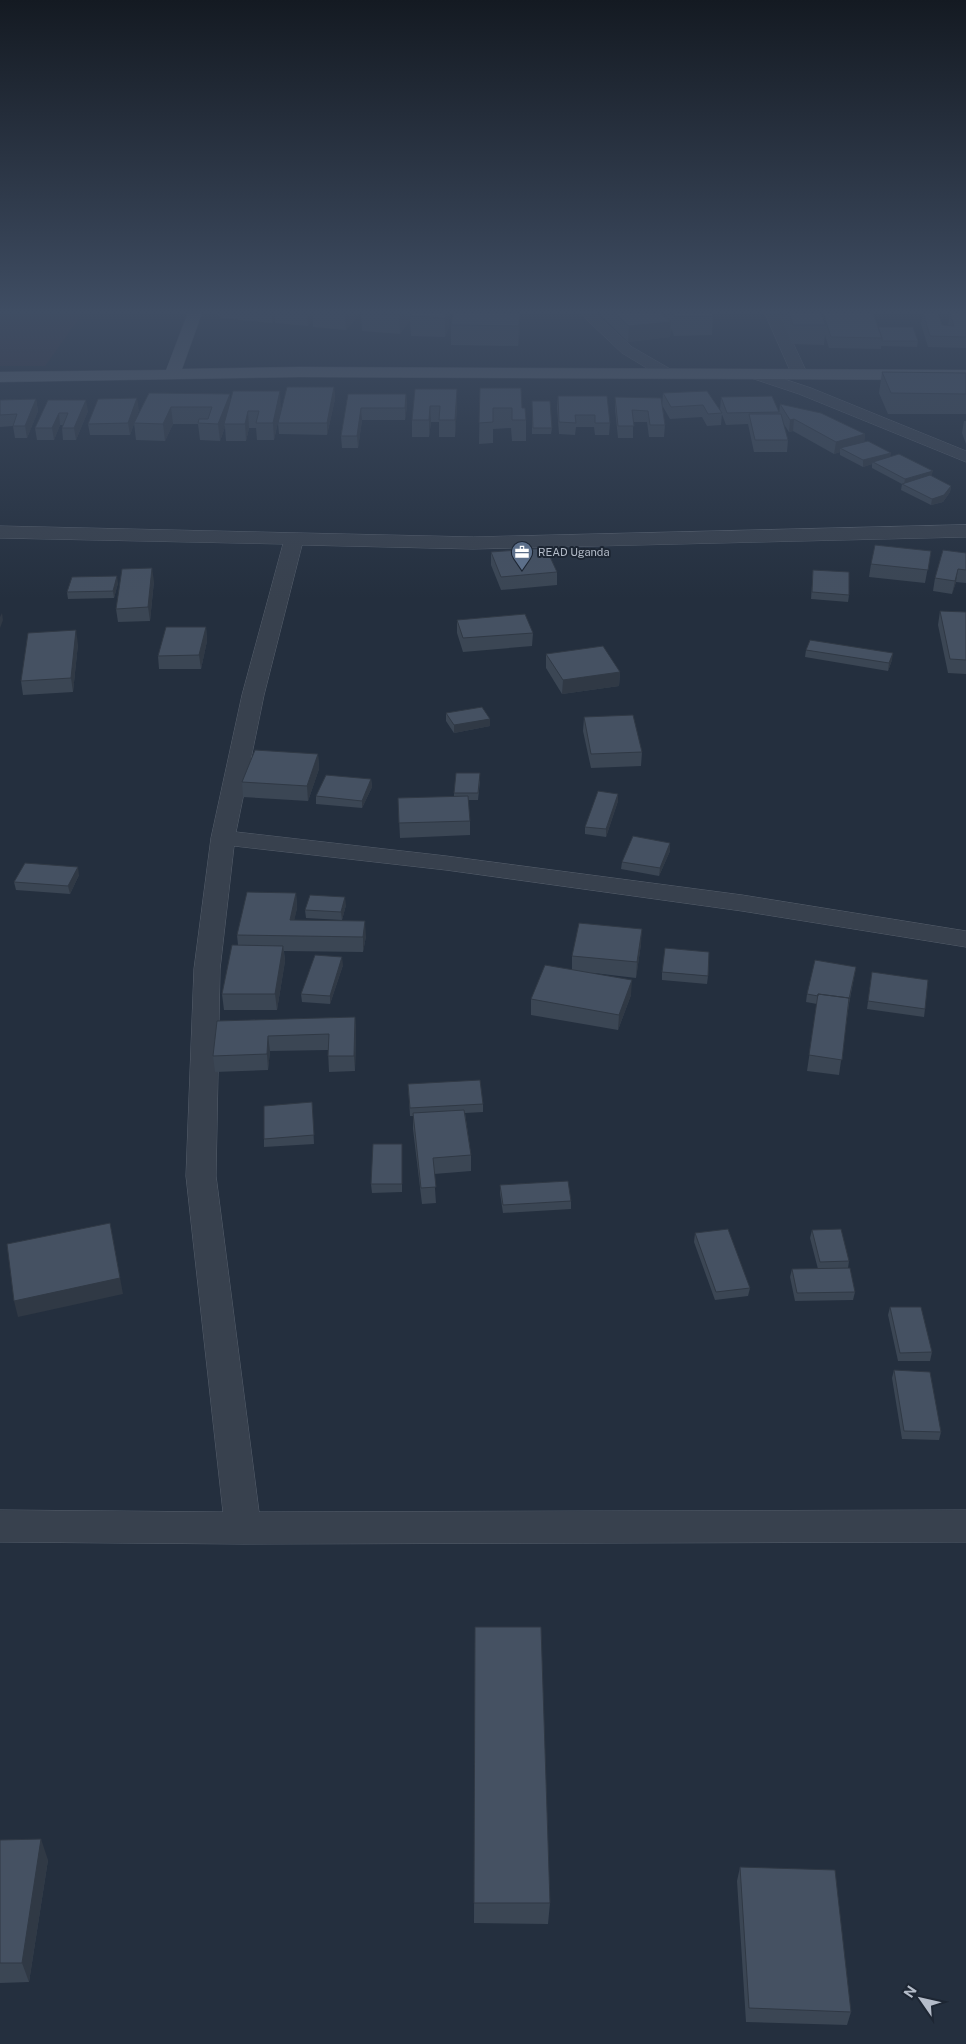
<svg xmlns="http://www.w3.org/2000/svg" width="966" height="2044" font-family="'Public Sans',sans-serif">
<style>
.medical{fill:#32303f}
.lines{fill:none;stroke-linecap:round;stroke-linejoin:round}
.minor-casing{stroke:#565f6c;stroke-width:1}
.major-casing{stroke:#414a57;stroke-width:1}
.minor{fill:#38414e;fill-rule:evenodd}
.major{fill:#56606e;fill-rule:evenodd}
.wall{fill:#3b4654}
.shaded-wall{fill:#303945}
.building{fill:#455162;stroke:#303945}
.labels{text-anchor:middle;dominant-baseline:central;stroke-width:4;stroke-linejoin:round;paint-order:stroke}
.far-poi-label{font-size:11px;fill:#b4bcc9;stroke:#1d2633;text-anchor:start}
</style>
<rect width="100%" height="100%" fill="#242f3e"/>
<!-- medical -->
<path class="medical" d="M 0,313 L 83,313 L 45,366 L 0,366 Z"/>
<g class="lines">
<!-- minor casing -->
<g class="minor-casing">
<path id="minor" d="M 580,313 L 595,313 L 632,347 L 672,370 L 674,373 L 672,376 L 660,376 L 622,353 Z
M 765,313 L 779,313 L 808,375 L 806,378 L 794,378 L 792,375 Z
M 757,370 L 811,388 L 966,451 L 966,462 L 799,394 L 751,378 L 749,375 L 751,372 Z
M 966,525 L 966,537 L 473,549 L 302,545 L 264,695 L 236,832 L 446,856 L 742,895 L 966,931 L 966,947 L 742,911 L 446,870 L 234,846 L 220,969 L 216,1176 L 259,1512 L 966,1510 L 966,1542 L 243,1544 L 0,1542 L 0,1510 L 223,1512 L 186,1176 L 194,969 L 211,838 L 242,695 L 283,544 L 0,538 L 0,526 L 473,537 Z"/>
</g>
<!-- major casing -->
<g class="major-casing">
<path id="major" d="M 188,313 L 202,313 L 182,369 L 299,367 L 966,370 L 966,380 L 299,377 L 0,382 L 0,372 L 166,370 Z"/>
</g>
<!-- minor -->
<use href="#minor" class="minor"/>
<!-- major -->
<use href="#major" class="major"/>
</g>
<!-- wall -->
<path class="wall" d="M 216,313 L 357,313 L 357,317 L 346,330 L 313,327 L 313,320 L 308,326 L 275,323 L 275,320 L 272,323 L 222,318 L 216,314 Z
M 361,313 L 449,313 L 449,327 L 445,337 L 411,336 L 410,320 L 400,334 L 362,331 Z
M 520,313 L 520,331 L 518,346 L 451,345 L 451,325 Z
M 598,313 L 661,313 L 666,317 L 664,313 L 712,313 L 713,316 L 712,335 L 674,336 L 671,328 L 670,337 L 628,342 Z
M 781,313 L 873,313 L 878,327 L 918,341 L 917,347 L 881,346 L 881,349 L 829,348 L 825,335 L 824,345 L 791,344 Z
M 923,313 L 942,325 L 948,325 L 950,313 L 966,314 L 966,348 L 928,347 L 921,324 Z
M 882,372 L 966,373 L 966,414 L 888,414 L 879,393 Z
M 334,387 L 335,399 L 327,435 L 279,434 L 278,423 Z
M 480,388 L 522,408 L 526,420 L 526,441 L 512,441 L 511,428 L 493,429 L 493,443 L 479,444 Z
M 415,389 L 457,406 L 455,437 L 439,437 L 439,422 L 431,422 L 429,437 L 412,437 L 412,420 Z
M 707,391 L 722,413 L 721,425 L 707,426 L 702,417 L 670,419 L 662,405 L 663,393 Z
M 149,393 L 230,394 L 230,402 L 281,408 L 274,440 L 257,440 L 256,428 L 249,428 L 246,441 L 226,441 L 225,427 L 220,441 L 200,440 L 198,424 L 173,424 L 165,441 L 136,440 L 134,423 Z
M 348,394 L 406,394 L 407,406 L 405,420 L 362,420 L 358,448 L 342,448 L 341,436 Z
M 558,396 L 610,423 L 609,435 L 595,435 L 594,427 L 576,427 L 575,435 L 559,434 L 557,407 Z
M 615,397 L 661,398 L 665,425 L 664,437 L 649,437 L 647,422 L 633,422 L 633,438 L 618,438 L 615,409 Z
M 721,397 L 779,412 L 779,414 L 780,404 L 865,434 L 864,442 L 891,453 L 890,456 L 951,486 L 950,492 L 943,502 L 931,505 L 901,490 L 902,484 L 872,468 L 872,464 L 863,467 L 840,455 L 840,452 L 834,454 L 793,431 L 789,432 L 783,423 L 788,440 L 787,452 L 754,452 L 748,424 L 726,425 L 720,409 Z
M 36,399 L 38,411 L 27,438 L 15,438 L 13,426 L 0,427 L 0,400 Z
M 48,400 L 88,411 L 76,440 L 63,440 L 62,428 L 63,425 L 60,425 L 54,440 L 37,440 L 35,428 Z
M 532,401 L 552,428 L 551,434 L 532,434 Z
M 139,410 L 130,435 L 90,435 L 88,424 Z
M 964,421 L 966,421 L 966,444 L 962,433 Z
M 931,551 L 925,583 L 869,577 L 871,564 Z
M 491,552 L 557,572 L 557,585 L 501,590 L 491,565 Z
M 966,553 L 966,583 L 956,582 L 952,594 L 933,591 L 935,578 Z
M 813,570 L 849,595 L 848,602 L 811,599 Z
M 154,581 L 150,621 L 118,622 L 116,609 Z
M 118,583 L 114,598 L 68,599 L 67,592 Z
M 940,611 L 966,612 L 966,674 L 948,673 L 938,625 Z
M 457,620 L 533,633 L 532,646 L 463,652 L 457,633 Z
M 206,627 L 207,641 L 201,669 L 159,669 L 158,656 Z
M 78,644 L 73,692 L 23,695 L 21,681 Z
M 806,650 L 892,660 L 888,671 L 805,657 Z
M 546,654 L 620,672 L 619,686 L 562,694 L 546,668 Z
M 446,713 L 490,726 L 454,733 L 446,721 Z
M 584,717 L 642,752 L 641,766 L 591,768 L 583,731 Z
M 318,754 L 319,769 L 308,801 L 243,797 L 242,782 Z
M 371,779 L 372,787 L 362,808 L 316,804 L 316,796 Z
M 480,781 L 478,800 L 468,800 L 470,821 L 470,835 L 400,838 L 398,798 L 454,797 L 454,793 Z
M 618,794 L 618,801 L 606,837 L 585,834 L 585,827 Z
M 670,843 L 670,851 L 659,876 L 621,869 L 622,862 Z
M 79,875 L 70,894 L 16,890 L 14,882 Z
M 296,893 L 297,908 L 294,920 L 366,936 L 363,952 L 284,951 L 285,961 L 277,1010 L 224,1010 L 222,994 L 238,945 L 237,935 Z
M 346,905 L 342,920 L 306,918 L 305,910 Z
M 641,944 L 636,978 L 594,973 L 631,995 L 618,1030 L 531,1015 L 531,999 L 572,970 L 572,956 Z
M 343,965 L 330,1004 L 302,1002 L 301,994 Z
M 856,967 L 849,1004 L 839,1075 L 807,1071 L 817,1004 L 806,1002 L 807,994 Z
M 662,972 L 708,976 L 707,984 L 662,980 Z
M 872,972 L 925,1009 L 924,1017 L 867,1009 Z
M 355,1017 L 356,1032 L 355,1071 L 329,1072 L 328,1050 L 270,1051 L 268,1070 L 215,1072 L 213,1056 L 217,1021 Z
M 408,1084 L 483,1104 L 483,1112 L 465,1113 L 471,1155 L 471,1171 L 434,1174 L 436,1203 L 422,1204 L 413,1129 L 413,1116 L 410,1116 Z
M 312,1102 L 314,1144 L 264,1147 L 264,1139 Z
M 402,1152 L 402,1192 L 372,1193 L 371,1184 Z
M 500,1185 L 571,1201 L 571,1209 L 503,1213 L 500,1193 Z
M 812,1230 L 849,1261 L 848,1268 L 855,1292 L 853,1300 L 795,1301 L 790,1277 L 792,1269 L 818,1269 L 810,1238 Z
M 695,1233 L 750,1288 L 748,1296 L 715,1300 L 694,1242 Z
M 890,1307 L 932,1352 L 930,1361 L 898,1361 L 888,1315 Z
M 894,1370 L 941,1432 L 939,1440 L 902,1439 L 892,1378 Z
M 475,1627 L 550,1903 L 548,1924 L 474,1923 Z
M 0,1840 L 48,1860 L 29,1982 L 0,1983 Z
M 740,1867 L 851,2012 L 847,2025 L 746,2022 L 737,1881 Z"/>
<!-- shaded-wall -->
<path class="shaded-wall" d="M 272,313 L 275,313 L 275,320 L 272,323 Z
M 307,313 L 313,313 L 313,320 L 308,326 Z
M 345,313 L 357,313 L 357,317 L 346,330 Z
M 401,313 L 416,313 L 410,316 L 410,320 L 400,334 L 399,315 Z
M 447,313 L 449,313 L 449,327 L 445,337 L 445,318 Z
M 520,313 L 520,331 L 518,346 L 519,326 Z
M 671,322 L 670,337 L 628,342 L 629,326 Z
M 334,387 L 335,399 L 327,435 L 327,423 Z
M 457,389 L 457,406 L 455,437 L 455,420 Z
M 280,391 L 281,408 L 274,440 L 273,423 Z
M 230,394 L 231,410 L 224,424 L 225,427 L 220,441 L 218,424 Z
M 406,394 L 407,406 L 405,420 L 405,408 Z
M 137,398 L 139,410 L 130,435 L 128,423 Z
M 36,399 L 38,411 L 27,438 L 25,426 Z
M 86,400 L 88,411 L 76,440 L 74,428 Z
M 430,406 L 431,422 L 429,437 L 429,420 Z
M 171,407 L 173,424 L 165,441 L 163,424 Z
M 361,408 L 362,420 L 358,448 L 357,436 Z
M 248,411 L 249,428 L 246,441 L 245,424 Z
M 59,413 L 60,425 L 54,440 L 52,428 Z
M 794,419 L 793,431 L 789,432 L 790,420 Z
M 865,434 L 864,446 L 840,448 L 840,452 L 834,454 L 836,442 Z
M 891,453 L 890,459 L 873,462 L 872,464 L 863,467 L 863,460 Z
M 933,471 L 931,477 L 904,485 L 905,479 Z
M 951,486 L 950,492 L 943,502 L 931,505 L 932,499 Z
M 152,568 L 154,581 L 150,621 L 148,607 Z
M 958,569 L 956,582 L 952,594 L 955,581 Z
M 117,576 L 118,583 L 114,598 L 113,591 Z
M 2,613 L 3,620 L 0,628 L 0,617 Z
M 206,627 L 207,641 L 201,669 L 199,655 Z
M 76,630 L 78,644 L 73,692 L 71,678 Z
M 893,653 L 892,660 L 888,671 L 889,663 Z
M 620,672 L 619,686 L 562,694 L 563,680 Z
M 490,719 L 490,726 L 454,733 L 454,725 Z
M 318,754 L 319,769 L 308,801 L 307,786 Z
M 371,779 L 372,787 L 362,808 L 362,801 Z
M 618,794 L 618,801 L 606,837 L 606,829 Z
M 670,843 L 670,851 L 659,876 L 660,868 Z
M 78,867 L 79,875 L 70,894 L 68,886 Z
M 296,893 L 297,908 L 291,935 L 290,920 Z
M 345,897 L 346,905 L 342,920 L 341,912 Z
M 365,921 L 366,936 L 363,952 L 363,937 Z
M 642,929 L 641,944 L 636,978 L 637,962 Z
M 283,946 L 285,961 L 277,1010 L 275,994 Z
M 342,957 L 343,965 L 330,1004 L 330,996 Z
M 632,980 L 631,995 L 618,1030 L 619,1015 Z
M 355,1017 L 356,1032 L 355,1071 L 354,1056 Z
M 268,1036 L 270,1051 L 268,1070 L 267,1054 Z
M 110,1223 L 123,1294 L 18,1317 L 14,1301 Z
M 41,1839 L 48,1860 L 29,1982 L 22,1963 Z"/>
<!-- building -->
<path class="building" d="M 368,313 L 401,313 L 399,315 Z
M 412,313 L 447,313 L 445,318 L 410,316 Z
M 453,313 L 520,313 L 519,326 L 451,325 Z
M 614,313 L 661,313 L 671,322 L 629,326 Z
M 674,313 L 712,313 L 713,316 L 675,317 Z
M 789,313 L 821,313 L 826,325 L 793,325 Z
M 823,313 L 873,313 L 882,338 L 831,337 Z
M 923,313 L 938,313 L 942,325 L 954,326 L 950,313 L 966,314 L 966,337 L 930,336 Z
M 878,327 L 913,327 L 918,341 L 882,341 L 882,338 Z
M 882,372 L 966,373 L 966,394 L 891,393 Z
M 287,387 L 334,387 L 327,423 L 278,423 Z
M 480,388 L 521,388 L 522,408 L 525,408 L 526,420 L 512,420 L 512,408 L 493,408 L 493,422 L 479,423 Z
M 415,389 L 457,389 L 455,420 L 439,420 L 440,406 L 430,406 L 429,420 L 412,420 Z
M 233,391 L 280,391 L 273,423 L 256,423 L 259,411 L 248,411 L 245,424 L 224,424 Z
M 707,391 L 722,413 L 708,414 L 703,405 L 671,407 L 663,393 Z
M 149,393 L 230,394 L 218,424 L 198,423 L 199,419 L 208,419 L 212,407 L 171,407 L 163,424 L 134,423 Z
M 348,394 L 406,394 L 405,408 L 361,408 L 357,436 L 341,436 Z
M 558,396 L 607,396 L 610,423 L 595,423 L 595,415 L 575,415 L 576,423 L 559,422 Z
M 772,396 L 779,412 L 727,413 L 721,397 Z
M 615,397 L 661,398 L 665,425 L 650,425 L 648,411 L 632,410 L 634,426 L 618,426 Z
M 137,398 L 128,423 L 88,424 L 98,399 Z
M 36,399 L 25,426 L 13,426 L 17,414 L 0,415 L 0,400 Z
M 48,400 L 86,400 L 74,428 L 62,428 L 68,413 L 59,413 L 52,428 L 35,428 Z
M 532,401 L 550,401 L 552,428 L 533,428 Z
M 780,404 L 821,413 L 865,434 L 836,442 L 794,419 L 790,420 Z
M 749,414 L 781,414 L 788,440 L 755,440 Z
M 868,441 L 891,453 L 863,460 L 840,448 Z
M 899,454 L 933,471 L 905,479 L 873,462 Z
M 930,475 L 951,486 L 944,495 L 932,499 L 902,484 Z
M 875,545 L 931,551 L 928,570 L 871,564 Z
M 546,548 L 557,572 L 501,577 L 491,552 Z
M 943,550 L 966,553 L 966,570 L 958,569 L 955,581 L 935,578 Z
M 152,568 L 148,607 L 116,609 L 122,569 Z
M 813,570 L 849,572 L 849,595 L 812,592 Z
M 117,576 L 113,591 L 67,592 L 72,577 Z
M 940,611 L 966,612 L 966,660 L 950,659 Z
M 525,614 L 533,633 L 463,638 L 457,620 Z
M 166,627 L 206,627 L 199,655 L 158,656 Z
M 76,630 L 71,678 L 21,681 L 28,633 Z
M 810,640 L 893,653 L 889,663 L 806,650 Z
M 603,646 L 620,672 L 563,680 L 546,654 Z
M 482,707 L 490,719 L 454,725 L 446,713 Z
M 633,715 L 642,752 L 591,754 L 584,717 Z
M 255,750 L 318,754 L 307,786 L 242,782 Z
M 456,773 L 480,773 L 478,793 L 454,793 Z
M 326,775 L 371,779 L 362,801 L 316,796 Z
M 598,791 L 618,794 L 606,829 L 585,827 Z
M 468,796 L 470,821 L 399,823 L 398,798 Z
M 633,836 L 670,843 L 660,868 L 622,862 Z
M 25,863 L 78,867 L 68,886 L 14,882 Z
M 247,892 L 296,893 L 290,920 L 365,921 L 363,937 L 237,935 Z
M 310,895 L 345,897 L 341,912 L 305,910 Z
M 579,923 L 642,929 L 637,962 L 572,956 Z
M 232,945 L 283,946 L 275,994 L 222,994 Z
M 665,948 L 709,952 L 708,976 L 662,972 Z
M 315,955 L 342,957 L 330,996 L 301,994 Z
M 815,960 L 856,967 L 849,999 L 849,998 L 818,994 L 818,996 L 807,994 Z
M 545,965 L 632,980 L 619,1015 L 531,999 Z
M 872,972 L 928,980 L 925,1009 L 868,1001 Z
M 818,994 L 849,998 L 842,1060 L 809,1055 Z
M 355,1017 L 354,1056 L 328,1056 L 329,1034 L 268,1036 L 267,1054 L 213,1056 L 217,1021 Z
M 480,1080 L 483,1104 L 410,1108 L 408,1084 Z
M 312,1102 L 314,1135 L 264,1139 L 264,1106 Z
M 464,1110 L 471,1155 L 433,1158 L 436,1187 L 421,1188 L 413,1113 Z
M 373,1144 L 402,1144 L 402,1184 L 371,1184 Z
M 568,1181 L 571,1201 L 503,1205 L 500,1185 Z
M 110,1223 L 120,1278 L 14,1301 L 7,1244 Z
M 728,1229 L 750,1288 L 716,1292 L 695,1233 Z
M 841,1229 L 849,1261 L 820,1262 L 812,1230 Z
M 850,1268 L 855,1292 L 797,1293 L 792,1269 Z
M 890,1307 L 921,1307 L 932,1352 L 900,1353 Z
M 894,1370 L 930,1372 L 941,1432 L 904,1431 Z
M 475,1627 L 541,1627 L 550,1903 L 474,1903 Z
M 41,1839 L 22,1963 L 0,1963 L 0,1840 Z
M 740,1867 L 835,1870 L 851,2012 L 749,2008 Z"/>
<!-- sky -->
<linearGradient id="sky" x2="0" y2="1"><stop stop-color="#141a22"/><stop offset="0.52" stop-color="#3f4d63"/><stop offset="1" stop-color="#3f4d63" stop-opacity="0"/></linearGradient>
<rect width="966" height="599" fill="url(#sky)"/>
<!-- icons -->
<defs>
<g id="office-pin" transform="scale(1.125)"><path d="M0 17L-7.5 6A9.5 9.5 0 1 1 7.5 6Z" fill="#5c6f8a" stroke="#1d2633"/><path d="M-6-3h4V-5.5h4V-3h4V5H-6ZM-1-4.5V-3h2v-1.5ZM-6 0V1H6V0Z" fill="#fff"/></g>
</defs>
<g fill-rule="evenodd">
<use href="#office-pin" x="522" y="552"/>
</g>
<g class="labels">
<!-- far-poi labels -->
<g class="far-poi-label">
<text x="538" y="552">READ Uganda</text>
</g>
</g>
<!-- north arrow -->
<g transform="translate(921 1999) rotate(304)" stroke="#1d2633" stroke-width="4" paint-order="stroke">
<path d="M0-4L9 19L0 12L-9 19Z" fill="#b4bcc9"/>
<text y="-8" font-size="14" font-weight="bold" text-anchor="middle" fill="#b4bcc9">N</text>
</g>
</svg>
